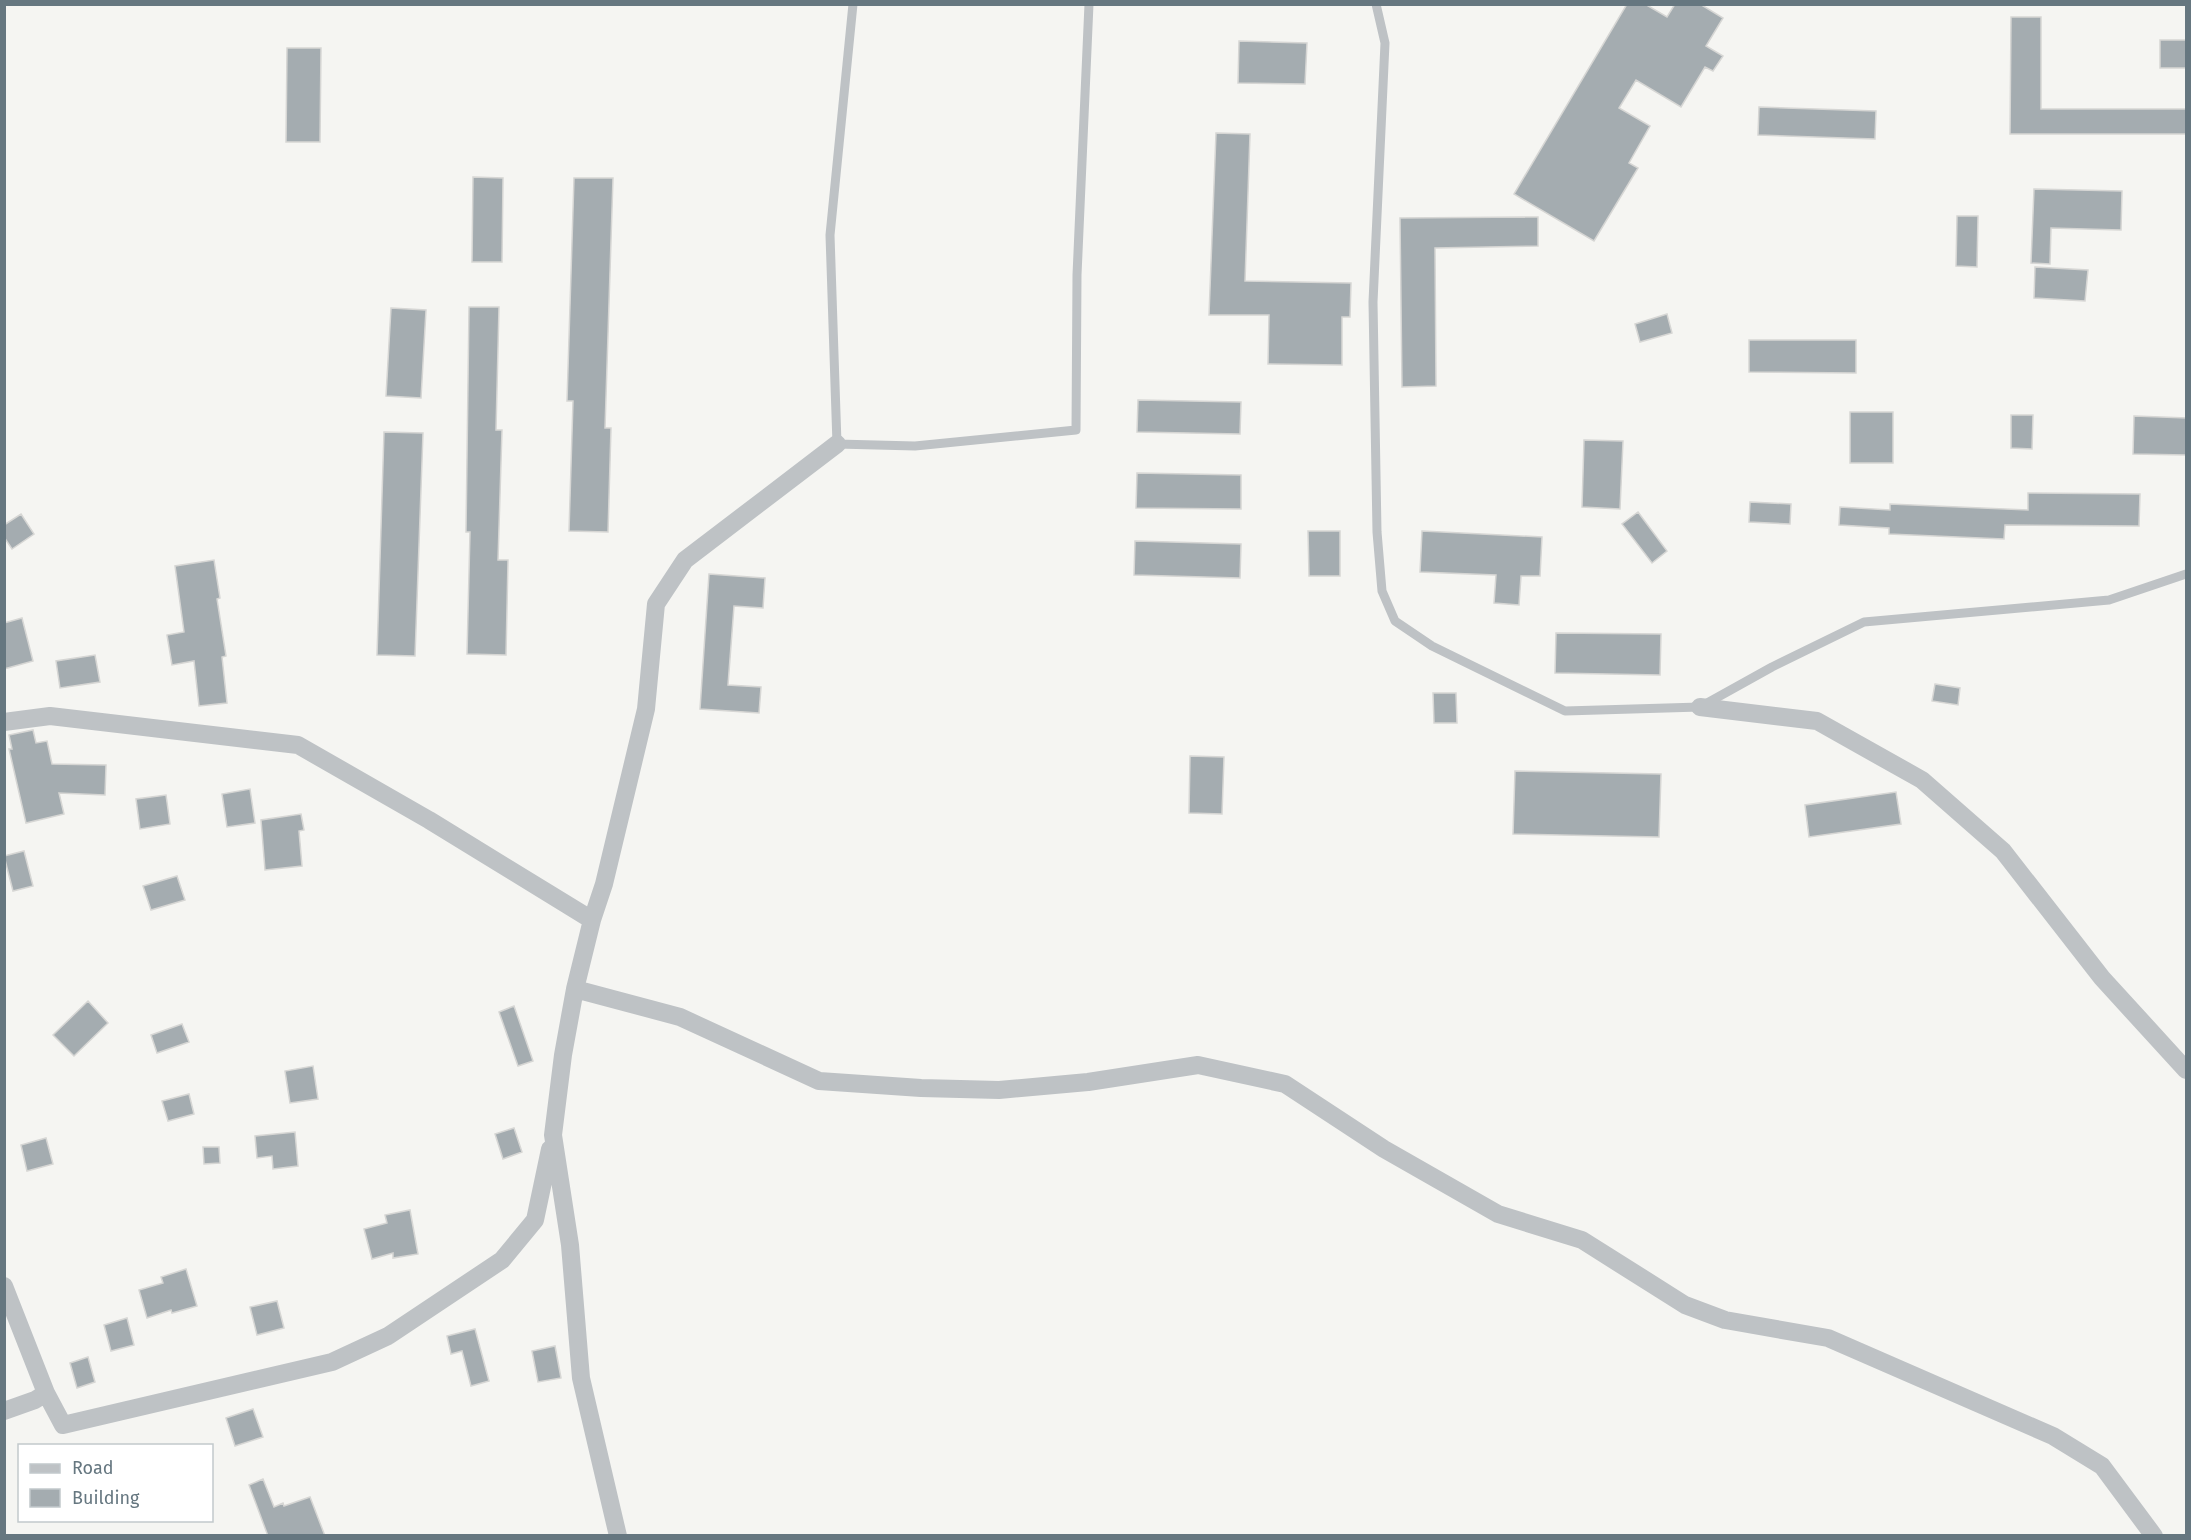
<svg xmlns="http://www.w3.org/2000/svg" width="2191" height="1540" font-family="'Fira Sans',sans-serif">
<style>
.building{fill:#a4acb0;stroke:#d6d6d4;stroke-width:1.5}
.lines{fill:none;stroke-linecap:round;stroke-linejoin:round}
.service{stroke:#bec2c5;stroke-width:9}
.minor{stroke:#bec2c5;stroke-width:18}
</style>
<rect width="100%" height="100%" fill="#f5f5f2"/>
<!-- building -->
<path class="building" d="M 1627,4 L 1645,4 L 1667,17 L 1675,4 L 1700,4 L 1723,18 L 1706,46 L 1723,56 L 1713,71 L 1705,67 L 1681,107 L 1636,80 L 1619,108 L 1650,126 L 1629,163 L 1638,168 L 1594,241 L 1514,194 Z
M 2011,17 L 2041,17 L 2041,109 L 2187,109 L 2187,134 L 2010,134 Z
M 2160,40 L 2187,40 L 2187,68 L 2160,68 Z
M 1239,41 L 1307,43 L 1305,84 L 1238,83 Z
M 287,48 L 321,48 L 320,142 L 286,142 Z
M 1759,107 L 1876,111 L 1875,139 L 1758,135 Z
M 1216,133 L 1250,134 L 1245,281 L 1351,283 L 1350,317 L 1342,317 L 1342,365 L 1268,364 L 1269,315 L 1209,315 Z
M 473,177 L 503,178 L 502,262 L 472,262 Z
M 574,178 L 613,178 L 605,428 L 611,428 L 608,532 L 569,531 L 573,401 L 567,401 Z
M 2034,189 L 2122,191 L 2121,230 L 2051,228 L 2050,264 L 2031,263 Z
M 1957,216 L 1978,216 L 1977,267 L 1956,266 Z
M 1538,217 L 1538,246 L 1435,248 L 1436,386 L 1402,387 L 1400,218 Z
M 2035,267 L 2088,270 L 2085,301 L 2034,298 Z
M 469,307 L 499,307 L 496,430 L 502,430 L 498,560 L 508,560 L 506,655 L 467,654 L 470,532 L 466,532 Z
M 391,308 L 426,310 L 421,398 L 386,396 Z
M 1667,314 L 1672,333 L 1640,342 L 1635,324 Z
M 1749,340 L 1856,340 L 1856,373 L 1749,372 Z
M 1138,400 L 1241,402 L 1240,434 L 1137,432 Z
M 1850,412 L 1893,412 L 1893,463 L 1850,463 Z
M 2011,415 L 2033,415 L 2032,449 L 2011,448 Z
M 2134,416 L 2187,418 L 2187,455 L 2133,454 Z
M 384,432 L 423,433 L 415,656 L 377,655 Z
M 1584,440 L 1623,441 L 1620,509 L 1582,507 Z
M 1137,473 L 1241,475 L 1241,509 L 1136,508 Z
M 2028,493 L 2140,494 L 2139,526 L 2005,525 L 2004,539 L 1889,534 L 1889,528 L 1839,525 L 1840,507 L 1890,510 L 1890,504 L 2028,510 Z
M 1750,502 L 1791,504 L 1790,524 L 1749,522 Z
M 1638,512 L 1667,551 L 1652,563 L 1622,524 Z
M 21,514 L 34,534 L 12,549 L 4,537 L 4,525 Z
M 1308,531 L 1340,531 L 1340,576 L 1309,576 Z
M 1422,531 L 1542,537 L 1540,576 L 1521,576 L 1519,605 L 1494,603 L 1496,575 L 1420,572 Z
M 1135,541 L 1241,544 L 1240,578 L 1134,575 Z
M 214,560 L 220,598 L 217,599 L 226,656 L 222,657 L 227,703 L 199,706 L 194,661 L 172,665 L 167,635 L 184,632 L 175,566 Z
M 709,574 L 765,578 L 763,608 L 734,606 L 728,685 L 761,687 L 759,713 L 700,709 Z
M 22,618 L 33,661 L 4,669 L 4,623 Z
M 1556,633 L 1661,634 L 1660,675 L 1555,673 Z
M 95,655 L 100,682 L 60,688 L 56,661 Z
M 1935,684 L 1960,688 L 1958,705 L 1932,701 Z
M 1433,693 L 1456,693 L 1457,723 L 1434,723 Z
M 33,730 L 36,743 L 47,741 L 52,764 L 106,765 L 105,795 L 59,793 L 64,814 L 26,823 L 9,749 L 12,749 L 9,735 Z
M 1190,756 L 1224,757 L 1222,814 L 1189,813 Z
M 1515,771 L 1661,774 L 1659,837 L 1513,834 Z
M 250,789 L 255,823 L 227,827 L 222,794 Z
M 1896,792 L 1901,824 L 1809,837 L 1805,805 Z
M 166,795 L 170,824 L 140,829 L 136,799 Z
M 301,814 L 304,830 L 299,831 L 302,866 L 265,870 L 261,820 Z
M 24,851 L 33,886 L 13,891 L 4,856 Z
M 177,876 L 185,900 L 151,910 L 143,886 Z
M 88,1001 L 108,1023 L 74,1056 L 53,1035 Z
M 514,1006 L 533,1061 L 518,1066 L 499,1012 Z
M 182,1024 L 189,1042 L 157,1053 L 151,1035 Z
M 313,1066 L 318,1099 L 290,1103 L 285,1071 Z
M 189,1094 L 194,1114 L 168,1121 L 162,1101 Z
M 514,1128 L 522,1152 L 503,1159 L 495,1134 Z
M 295,1132 L 298,1166 L 273,1169 L 272,1156 L 257,1158 L 255,1136 Z
M 46,1138 L 53,1164 L 27,1171 L 21,1145 Z
M 203,1147 L 219,1147 L 220,1163 L 204,1164 Z
M 410,1210 L 418,1254 L 393,1258 L 393,1253 L 372,1259 L 364,1229 L 387,1223 L 385,1215 Z
M 186,1269 L 197,1306 L 172,1313 L 171,1310 L 147,1318 L 139,1290 L 163,1283 L 161,1277 Z
M 277,1301 L 284,1328 L 257,1335 L 250,1307 Z
M 127,1318 L 134,1345 L 111,1351 L 104,1325 Z
M 475,1329 L 489,1381 L 471,1386 L 462,1351 L 451,1354 L 447,1336 Z
M 555,1346 L 561,1378 L 538,1382 L 532,1351 Z
M 88,1357 L 95,1382 L 77,1388 L 70,1363 Z
M 253,1409 L 263,1437 L 235,1446 L 226,1418 Z
M 263,1479 L 274,1507 L 283,1503 L 284,1506 L 310,1497 L 325,1536 L 268,1536 L 249,1485 Z"/>
<g class="lines">
<!-- service -->
<path class="service" d="M 853,4 L 830,235 L 837,444 L 915,446 L 1076,430 L 1077,275 L 1089,4
M 1376,4 L 1385,43 L 1373,302 L 1377,532 L 1382,591 L 1395,621 L 1432,646 L 1565,711 L 1700,707 L 1772,667 L 1864,622 L 2109,600 L 2186,574"/>
<!-- minor -->
<path class="minor" d="M 1700,707 L 1817,721 L 1922,780 L 2003,851 L 2102,978 L 2186,1070
M 4,722 L 50,716 L 298,745 L 429,820 L 592,920
M 575,989 L 680,1017 L 819,1081 L 921,1088 L 999,1090 L 1088,1082 L 1198,1065 L 1285,1084 L 1384,1149 L 1498,1214 L 1582,1240 L 1685,1305 L 1725,1320 L 1828,1338 L 2053,1436 L 2102,1466 L 2154,1536
M 4,1286 L 46,1393
M 4,1411 L 35,1400 L 46,1393 L 63,1425 L 332,1362 L 388,1336 L 502,1260 L 535,1220 L 550,1149
M 618,1536 L 581,1378 L 570,1245 L 553,1135 L 563,1055 L 575,989 L 592,920 L 604,884 L 646,709 L 656,604 L 685,560 L 837,444"/>
</g>
<!-- border -->
<rect width="2191" height="1540" fill="none" stroke="#667780" stroke-width="12"/>
<!-- legend -->
<rect x="18" y="1444" width="195" height="78" fill="#ffffff" stroke="#c2c9cc" stroke-width="1.5"/>
<rect x="30" y="1464" width="30" height="9" fill="#bec2c5" stroke="#c2c9cc" stroke-width="1.5"/>
<text x="72" y="1474" font-size="18" fill="#667780">Road</text>
<rect x="30" y="1489" width="30" height="18" fill="#a4acb0" stroke="#c2c9cc" stroke-width="1.5"/>
<text x="72" y="1504" font-size="18" fill="#667780">Building</text>
</svg>
